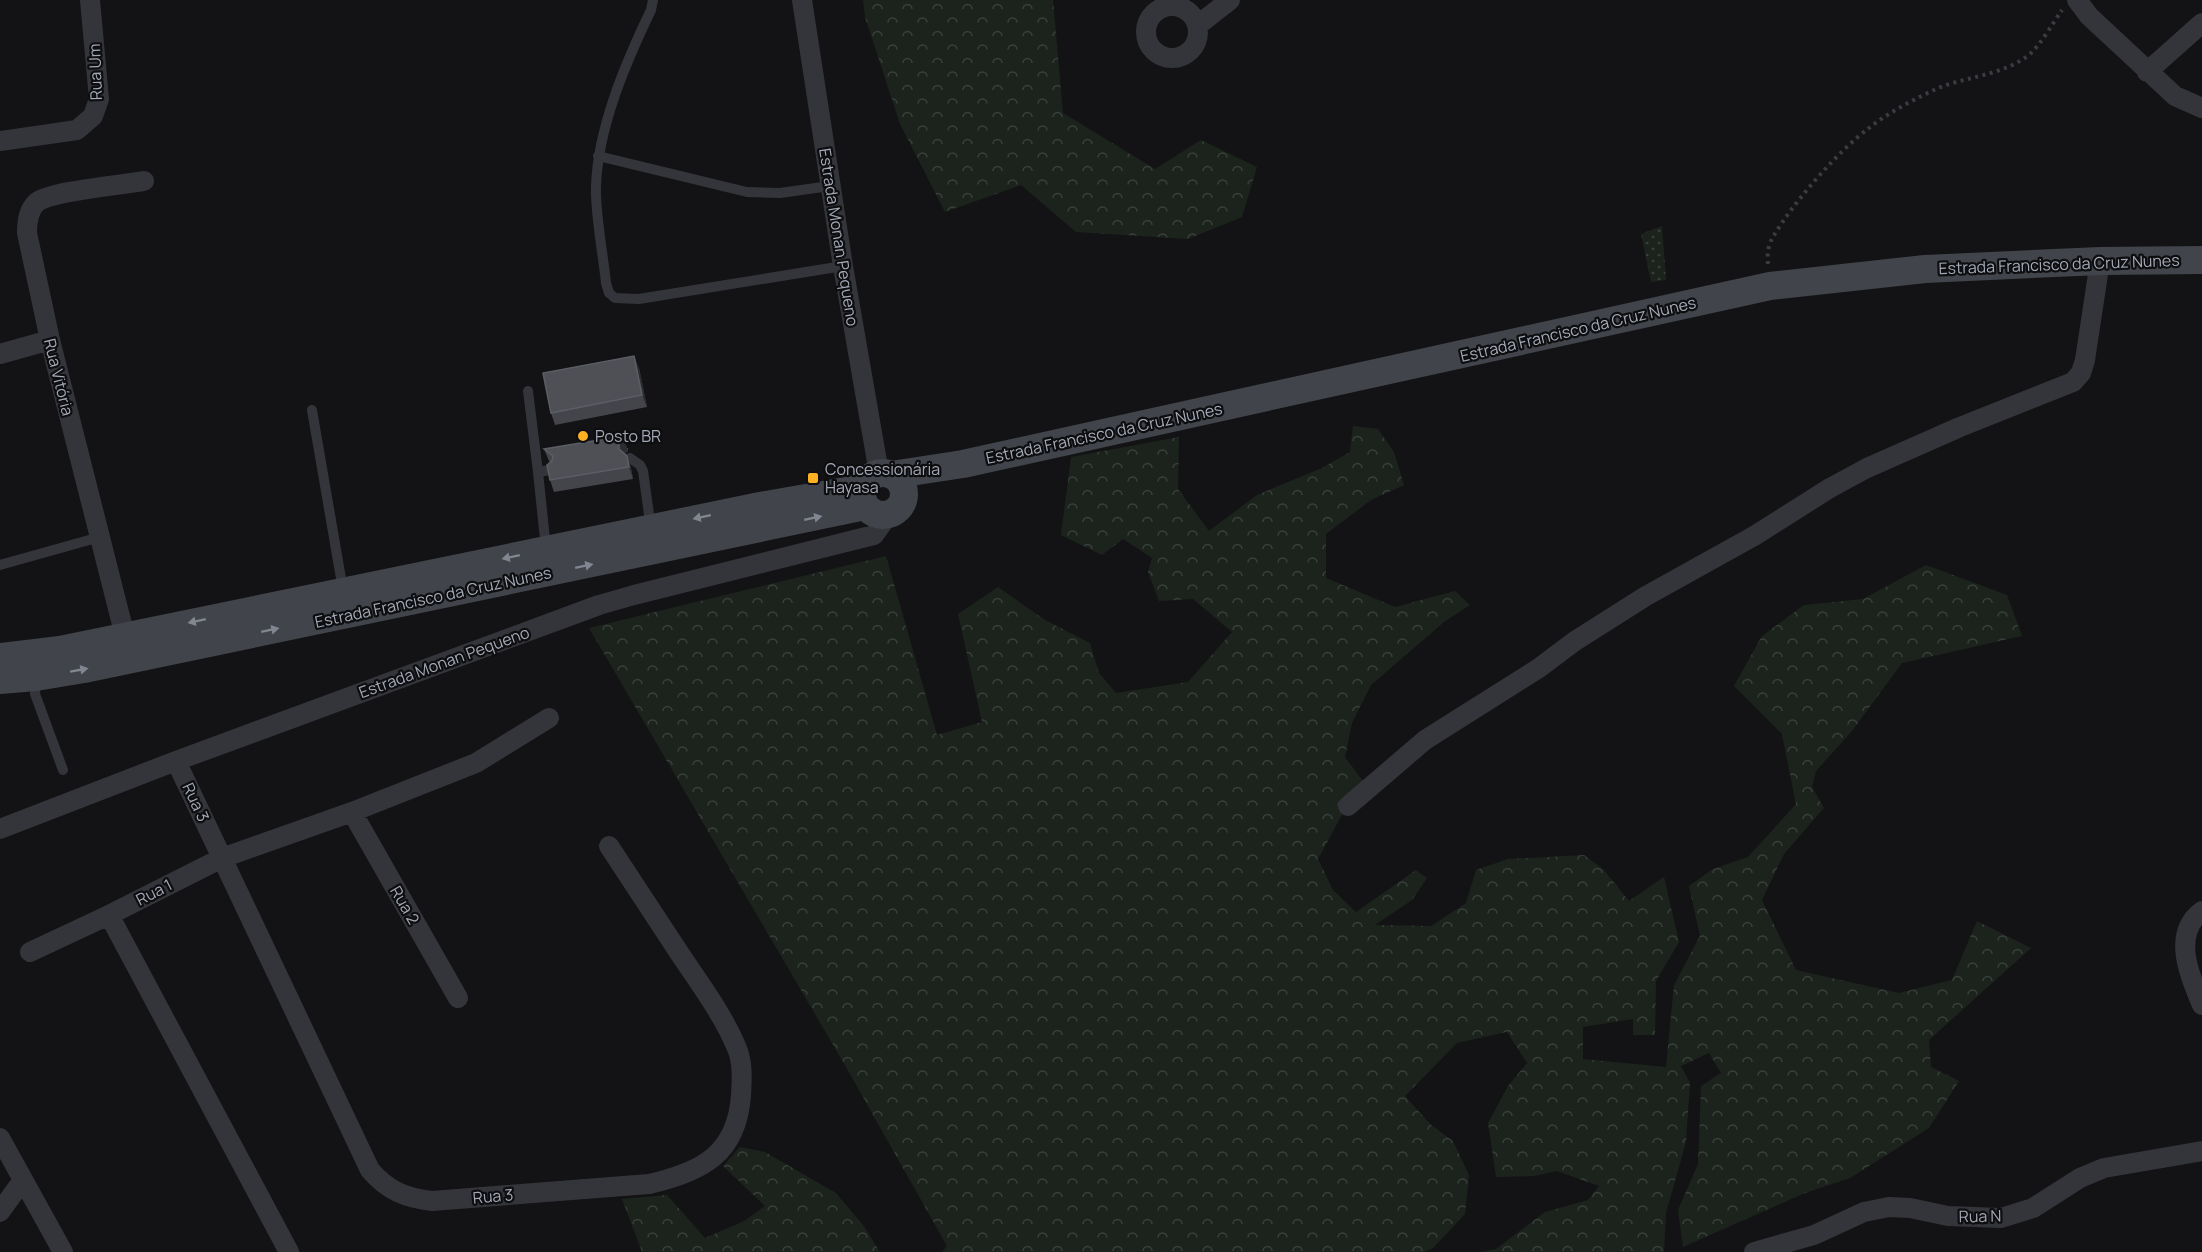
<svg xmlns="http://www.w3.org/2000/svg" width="2202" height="1252" font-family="Manrope,sans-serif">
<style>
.forest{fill:url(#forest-crowns)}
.park{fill:url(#park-dots)}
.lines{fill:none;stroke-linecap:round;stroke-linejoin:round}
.path{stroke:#393c41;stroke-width:4;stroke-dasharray:3 4.5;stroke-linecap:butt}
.service{stroke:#34353a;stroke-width:10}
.minor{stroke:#34353a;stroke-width:20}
.secondary{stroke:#41444a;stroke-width:28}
.wall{fill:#43454a}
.shaded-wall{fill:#2c2d30}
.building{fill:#4e5056;stroke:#5b5e65;stroke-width:1.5}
.oneway{fill:#818690}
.poi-dot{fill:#fdb022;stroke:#0e0e10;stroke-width:2}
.labels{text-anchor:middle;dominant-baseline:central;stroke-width:4.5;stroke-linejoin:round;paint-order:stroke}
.street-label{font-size:16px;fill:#a3a9b6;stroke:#0e0e10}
.poi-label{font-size:16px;fill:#a3a9b6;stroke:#0e0e10;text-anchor:start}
</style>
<defs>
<pattern id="forest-crowns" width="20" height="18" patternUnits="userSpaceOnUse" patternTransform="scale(1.5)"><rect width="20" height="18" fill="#1b231c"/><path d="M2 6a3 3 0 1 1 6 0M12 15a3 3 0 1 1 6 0" fill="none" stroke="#39403b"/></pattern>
<pattern id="park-dots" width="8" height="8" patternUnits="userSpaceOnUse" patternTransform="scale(1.5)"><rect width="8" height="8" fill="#1b231c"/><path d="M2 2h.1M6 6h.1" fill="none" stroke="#39403b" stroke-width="1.8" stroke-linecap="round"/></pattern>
</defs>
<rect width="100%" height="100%" fill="#131315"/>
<!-- forest -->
<path class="forest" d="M 863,0 L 1053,0 L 1063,113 L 1155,169 L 1201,140 L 1257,167 L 1242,217 L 1188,239 L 1076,232 L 1021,185 L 945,212 L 900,124 L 865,17 Z
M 1353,426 L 1378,429 L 1394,452 L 1404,485 L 1371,500 L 1326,534 L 1326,578 L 1395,607 L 1455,591 L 1470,605 L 1444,622 L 1371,685 L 1352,723 L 1345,757 L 1374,796 L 1344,811 L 1318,859 L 1333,890 L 1356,912 L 1416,870 L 1427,878 L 1412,900 L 1375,925 L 1431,926 L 1466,903 L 1476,870 L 1508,859 L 1584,855 L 1603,869 L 1629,901 L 1664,877 L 1679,942 L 1656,981 L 1655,1035 L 1633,1035 L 1633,1019 L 1583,1027 L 1583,1059 L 1666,1067 L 1674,985 L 1700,936 L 1689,886 L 1713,869 L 1748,857 L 1796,804 L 1782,734 L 1734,686 L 1762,636 L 1804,605 L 1863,599 L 1926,565 L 2007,595 L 2022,636 L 1902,663 L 1852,731 L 1816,771 L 1812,787 L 1824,808 L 1784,854 L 1762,900 L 1796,970 L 1899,993 L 1952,980 L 1977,921 L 2031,948 L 1929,1040 L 1931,1067 L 1959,1081 L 1929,1128 L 1850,1178 L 1805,1193 L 1683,1247 L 1678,1210 L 1698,1164 L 1701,1086 L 1721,1073 L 1709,1053 L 1681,1066 L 1690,1083 L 1686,1142 L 1666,1213 L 1664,1252 L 1481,1252 L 1496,1249 L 1545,1212 L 1588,1200 L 1599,1186 L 1557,1171 L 1534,1176 L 1496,1177 L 1488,1123 L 1508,1086 L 1527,1063 L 1507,1032 L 1457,1043 L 1405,1096 L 1431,1125 L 1453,1141 L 1469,1175 L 1465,1214 L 1433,1248 L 1424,1252 L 942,1252 L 947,1246 L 846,1067 L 589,628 L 886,556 L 937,735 L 982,722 L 958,614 L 998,587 L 1045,620 L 1090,643 L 1099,673 L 1116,693 L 1188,682 L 1232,632 L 1193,599 L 1159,601 L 1148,572 L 1152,558 L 1123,539 L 1102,555 L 1061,535 L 1071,457 L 1179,437 L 1178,489 L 1209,531 L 1257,495 L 1322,468 L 1350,452 Z
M 740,1147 L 765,1152 L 836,1193 L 863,1225 L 880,1252 L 642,1252 L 622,1199 L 667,1195 L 705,1238 L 744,1221 L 765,1206 L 723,1166 Z"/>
<!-- park -->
<path class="park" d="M 1662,226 L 1666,280 L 1651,282 L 1641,234 Z"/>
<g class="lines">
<!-- path -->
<path class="path" d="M 1768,264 C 1767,255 1768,245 1773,237 C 1792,204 1838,151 1869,128 C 1889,112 1913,100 1936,89 C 1966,76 2003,76 2030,54 C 2041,44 2053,23 2062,10"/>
<!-- service -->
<path class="service" d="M 653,0 L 651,10 C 626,62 598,127 596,186 C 595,214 603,253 606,283 L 609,293 L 615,298 L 639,299 L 843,266
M 598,156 L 747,192 L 780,193 L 830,186
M 528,391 L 538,472
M 312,410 L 343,590
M 630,458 L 640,465 L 643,471 L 651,529
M 546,549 L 538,472 L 550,470
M 0,565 L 100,537
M 36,677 L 35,694 L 63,770"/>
<!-- minor -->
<path class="minor" d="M 802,0 L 843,266 L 879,473
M 2077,0 L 2089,16 L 2175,96 L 2202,108
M1146 32a26 26 0 1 1 52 0a26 26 0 1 1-52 0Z
M 1198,25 L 1230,0
M 2147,72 L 2202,23
M 0,141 L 77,130 L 93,116 L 99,99 L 90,0
M 0,354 L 50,340
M 128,648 L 50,340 L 27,233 C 27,222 28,210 37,202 C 52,191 122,185 144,181
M 176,761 L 370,1170 C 388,1191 406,1198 432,1201 L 649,1184 C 702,1172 737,1154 741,1095 C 742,1078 743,1061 736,1046 C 721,1011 697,980 676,948 C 654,914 631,880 609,846
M 1348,806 L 1425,740 L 1539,668 L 1575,641 L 1646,596 L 1754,536 L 1830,488 L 1867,468 L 1960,427 L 2073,382 L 2081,373 L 2085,360 L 2100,261
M 352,812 L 458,998
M 0,829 L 176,761 L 599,605 L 634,595 L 874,535 L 888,515
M 2202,911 C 2171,934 2190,977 2202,1005
M 30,952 L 109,915
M 0,1138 L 63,1252
M 0,1212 L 23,1180
M 289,1252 L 109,915 L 222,858 L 352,812 L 476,763 L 549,718
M 1754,1252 L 1814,1235 L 1864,1212 L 1889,1207 L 1910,1208 L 1948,1216 L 2001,1218 L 2033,1208 L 2080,1178 L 2104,1168 L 2202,1151"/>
<!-- secondary -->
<path class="secondary" d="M862 494a21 21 0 1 1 42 0a21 21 0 1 1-42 0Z
M 891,475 L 963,464 L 1770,286 L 1925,269 L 2100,261 L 2202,260
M 0,657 L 60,650 L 760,506 L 863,488
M 0,680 L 36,677 L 84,669 L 865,506"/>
</g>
<!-- wall -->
<path class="wall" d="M 639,368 L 647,407 L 555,425 L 551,413 Z
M 628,448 L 628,451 L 624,454 L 627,456 L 631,468 L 633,479 L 554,492 L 550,480 L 550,463 L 549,461 L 544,449 Z"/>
<!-- shaded-wall -->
<path class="shaded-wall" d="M 634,356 L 639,368 L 647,407 L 642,395 Z
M 623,436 L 628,451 L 624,454 L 619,449 L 619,442 Z
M 627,456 L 631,468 L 633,479 L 629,467 Z"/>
<!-- building -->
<path class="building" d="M 634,356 L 642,395 L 551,413 L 543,373 Z
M 623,436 L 624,439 L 619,442 L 619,449 L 627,456 L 629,467 L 550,480 L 547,465 L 552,461 L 553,456 L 544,449 Z"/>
<!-- one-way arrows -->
<defs><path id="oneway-solid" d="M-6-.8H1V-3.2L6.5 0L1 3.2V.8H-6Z" transform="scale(1.5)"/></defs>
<g class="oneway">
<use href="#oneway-solid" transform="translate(702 517) rotate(168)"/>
<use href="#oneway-solid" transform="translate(813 518) rotate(-12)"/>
<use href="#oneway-solid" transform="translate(511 557) rotate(168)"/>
<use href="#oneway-solid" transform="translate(584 566) rotate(-12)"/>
<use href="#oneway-solid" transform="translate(197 621) rotate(168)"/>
<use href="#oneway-solid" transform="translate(270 630) rotate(-12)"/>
<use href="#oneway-solid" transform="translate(79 670) rotate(-10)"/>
</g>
<!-- markers -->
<g class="poi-dot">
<circle cx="583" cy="436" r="6"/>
<rect x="807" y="472" width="12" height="12" rx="3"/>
</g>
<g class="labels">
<!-- street labels -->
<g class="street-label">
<text transform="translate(95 72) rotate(-92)">Rua Um</text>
<text transform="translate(839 237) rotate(81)">Estrada Monan Pequeno</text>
<text transform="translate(2059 264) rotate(-2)">Estrada Francisco da Cruz Nunes</text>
<text transform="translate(1578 329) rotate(-13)">Estrada Francisco da Cruz Nunes</text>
<text transform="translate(59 377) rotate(76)">Rua Vitória</text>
<text transform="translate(1104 433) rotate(-12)">Estrada Francisco da Cruz Nunes</text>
<text transform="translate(433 597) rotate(-12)">Estrada Francisco da Cruz Nunes</text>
<text transform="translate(444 662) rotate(-20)">Estrada Monan Pequeno</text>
<text transform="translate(196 802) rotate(65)">Rua 3</text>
<text transform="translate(154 892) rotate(-27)">Rua 1</text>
<text transform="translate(405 905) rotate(60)">Rua 2</text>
<text transform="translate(493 1196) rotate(-5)">Rua 3</text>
<text transform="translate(1980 1216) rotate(-1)">Rua N</text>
</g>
<!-- poi labels -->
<g class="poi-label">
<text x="595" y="436">Posto BR</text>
<text x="825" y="469">Concessionária<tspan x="825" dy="18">Hayasa</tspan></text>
</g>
</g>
</svg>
